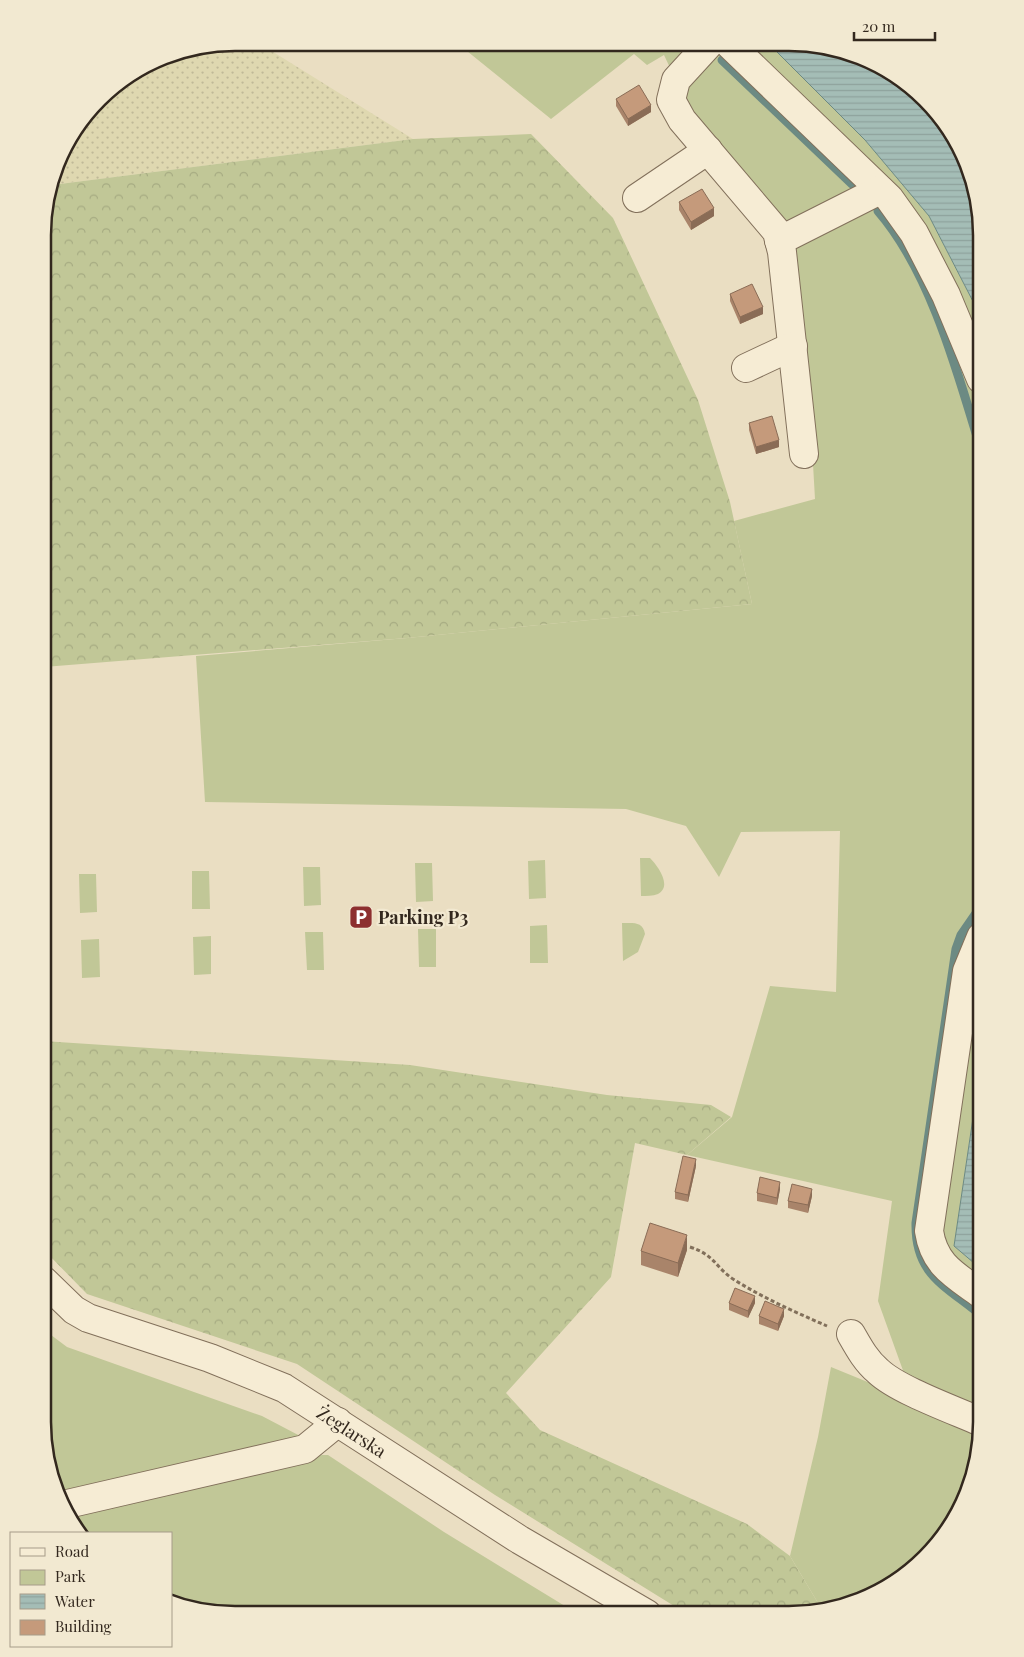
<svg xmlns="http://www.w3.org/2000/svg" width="1024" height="1657" font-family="'Playfair Display',serif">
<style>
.farmland{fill:url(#farmland-dots)}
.green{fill:#c1c797}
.forest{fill:url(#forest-crowns)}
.water{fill:url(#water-rules);stroke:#6c8a83}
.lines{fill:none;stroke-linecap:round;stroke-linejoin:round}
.stream{stroke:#6c8a83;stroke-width:9}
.minor-casing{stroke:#82705b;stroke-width:30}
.path{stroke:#82705b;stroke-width:3;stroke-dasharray:4 2.5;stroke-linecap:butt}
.minor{stroke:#f6ecd4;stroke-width:28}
.wall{fill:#a9846a}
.shaded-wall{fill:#8a6c56}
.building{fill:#c59a7b;stroke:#8a6c56}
.labels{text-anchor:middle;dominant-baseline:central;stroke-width:4.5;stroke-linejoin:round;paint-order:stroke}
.poi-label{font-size:18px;font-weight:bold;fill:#33281e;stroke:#f2e9d1;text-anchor:start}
.street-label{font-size:18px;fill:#33281e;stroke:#f2e9d1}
.rim{fill:none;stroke:#33281e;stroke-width:2.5}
</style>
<defs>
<pattern id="farmland-dots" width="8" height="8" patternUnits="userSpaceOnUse" patternTransform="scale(1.25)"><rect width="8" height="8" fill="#dfd8b0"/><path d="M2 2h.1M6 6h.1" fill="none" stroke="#c0b997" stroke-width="1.8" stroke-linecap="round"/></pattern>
<pattern id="forest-crowns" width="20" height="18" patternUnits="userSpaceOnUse" patternTransform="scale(1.25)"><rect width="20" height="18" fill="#c1c797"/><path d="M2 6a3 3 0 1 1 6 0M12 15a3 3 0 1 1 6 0" fill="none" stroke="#a6ab82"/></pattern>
<pattern id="water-rules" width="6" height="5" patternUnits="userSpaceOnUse" patternTransform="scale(1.25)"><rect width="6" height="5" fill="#a4bdb6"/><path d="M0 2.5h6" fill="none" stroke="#8ea29c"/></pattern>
</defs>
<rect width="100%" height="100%" fill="#eadec2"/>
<!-- farmland -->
<path class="farmland" d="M 262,45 L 413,139 L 52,185 L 63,150 L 108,91 L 162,57 L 195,51 Z"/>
<!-- green -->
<path class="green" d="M 457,43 L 769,44 L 865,140 L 929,216 L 981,317 L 981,1064 L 954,1246 L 981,1269 L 981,1434 L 967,1495 L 942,1539 L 906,1574 L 862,1600 L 821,1608 L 790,1556 L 818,1437 L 831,1367 L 914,1401 L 878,1301 L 892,1201 L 687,1155 L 732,1117 L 770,986 L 836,992 L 840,831 L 741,832 L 719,877 L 686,826 L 626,809 L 205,802 L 196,656 L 407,638 L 752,604 L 734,521 L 815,499 L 809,394 L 791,225 L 698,127 L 664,55 L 647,65 L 634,54 L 551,119 Z
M 640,858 L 650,858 C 657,865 673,886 658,894 C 653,896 646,896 641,896 Z
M 545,860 L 546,898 L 529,899 L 528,861 Z
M 415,863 L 432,863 L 433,901 L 416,902 Z
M 303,867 L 320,867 L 321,905 L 304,906 Z
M 192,871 L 209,871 L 210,909 L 192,909 Z
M 79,874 L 96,874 L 97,912 L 80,913 Z
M 622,923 C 633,923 643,921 645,934 L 638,952 L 623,961 Z
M 547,925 L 548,963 L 530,963 L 530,926 Z
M 418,929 L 436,929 L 436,967 L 419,967 Z
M 305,932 L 323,932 L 324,970 L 307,970 Z
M 211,936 L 211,974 L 194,975 L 193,937 Z
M 99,939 L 100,977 L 82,978 L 81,940 Z
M 43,1329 L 67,1347 L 262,1416 L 302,1437 L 265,1444 L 56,1492 L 43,1421 Z
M 322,1455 L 328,1455 L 444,1532 L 578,1614 L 211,1613 L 171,1602 L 171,1533 L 79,1533 L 70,1517 L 263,1472 Z"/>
<!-- forest -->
<path class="forest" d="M 236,43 L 259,43 L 262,45 L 195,51 Z
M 531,134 L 613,218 L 698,400 L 730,502 L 752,604 L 407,638 L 44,667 L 44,211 L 52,185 L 413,139 Z
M 43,1041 L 410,1065 L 607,1095 L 711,1105 L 731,1117 L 687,1155 L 635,1143 L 611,1277 L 506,1393 L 540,1430 L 747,1524 L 790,1556 L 821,1608 L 789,1614 L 687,1614 L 495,1495 L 297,1364 L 87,1294 L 43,1249 Z"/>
<!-- water -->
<path class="water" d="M 769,44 L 814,44 L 863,57 L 906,83 L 942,118 L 967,162 L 981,236 L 981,317 L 929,216 L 865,140 Z
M 981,1064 L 981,1269 L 954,1246 Z"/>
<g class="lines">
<!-- stream -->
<path class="stream" d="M 722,60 L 852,184
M 878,211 C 931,272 958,374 981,450
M 981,1315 C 945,1285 915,1275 916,1223 L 956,949 L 961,935 L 981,906"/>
<!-- minor casing -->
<g class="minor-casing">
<g id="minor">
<path d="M 709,44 L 676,80 L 671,100 L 682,120 L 777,232 L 782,252 L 804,454"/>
<path d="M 729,44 L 889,198 L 914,233 L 946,295 L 981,379"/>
<path d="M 637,198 L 708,150"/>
<path d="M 779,241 L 880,190"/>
<path d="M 746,368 L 793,346"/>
<path id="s1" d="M 43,1280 L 74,1310 L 88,1318 L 210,1358 L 284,1388 L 520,1540 L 647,1614"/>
<path d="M 981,1294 C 955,1275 934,1265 929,1231 L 967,971 L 981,937"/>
<path d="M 851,1334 C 859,1348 866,1361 878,1371 C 898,1390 954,1410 981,1422"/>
<path d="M 63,1505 L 305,1449 L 338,1422"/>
</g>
</g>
<!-- path -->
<path class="path" d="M 690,1247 C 715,1255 715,1267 733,1279 C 763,1298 795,1312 827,1326"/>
<!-- minor -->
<use href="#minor" class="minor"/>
</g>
<!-- wall -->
<path class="wall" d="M 616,99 L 651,112 L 628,126 L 616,106 Z
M 679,202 L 714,216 L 691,230 L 679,210 Z
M 730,294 L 763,314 L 740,324 L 730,301 Z
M 749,423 L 779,447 L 756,454 L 749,430 Z
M 696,1166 L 688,1202 L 675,1199 L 675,1192 Z
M 780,1189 L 777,1205 L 757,1201 L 757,1193 Z
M 812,1196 L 808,1213 L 788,1208 L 788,1201 Z
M 687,1250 L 678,1277 L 641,1265 L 641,1251 Z
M 729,1303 L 755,1303 L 748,1318 L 729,1310 Z
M 759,1316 L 784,1316 L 778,1331 L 759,1324 Z"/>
<!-- shaded-wall -->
<path class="shaded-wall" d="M 651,105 L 651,112 L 628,126 L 628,119 Z
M 714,208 L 714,216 L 691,230 L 691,222 Z
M 763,307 L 763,314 L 740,324 L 740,317 Z
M 779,440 L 779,447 L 756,454 L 756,447 Z
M 696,1159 L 696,1166 L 688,1202 L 688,1195 Z
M 780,1182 L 780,1189 L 777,1205 L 777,1198 Z
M 812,1189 L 812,1196 L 808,1213 L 808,1205 Z
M 687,1235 L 687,1250 L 678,1277 L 678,1263 Z
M 755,1296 L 755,1303 L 748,1318 L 748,1311 Z
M 784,1309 L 784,1316 L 778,1331 L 778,1324 Z"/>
<!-- building -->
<path class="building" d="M 639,85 L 651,105 L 628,119 L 616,99 Z
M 702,189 L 714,208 L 691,222 L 679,202 Z
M 752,284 L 763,307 L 740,317 L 730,294 Z
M 772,416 L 779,440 L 756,447 L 749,423 Z
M 683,1156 L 696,1159 L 688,1195 L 675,1192 Z
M 760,1177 L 780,1182 L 777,1198 L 757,1193 Z
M 792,1184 L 812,1189 L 808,1205 L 788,1201 Z
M 650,1223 L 687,1235 L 678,1263 L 641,1251 Z
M 735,1288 L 755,1296 L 748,1311 L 729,1303 Z
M 765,1301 L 784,1309 L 778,1324 L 759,1316 Z"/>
<!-- icons -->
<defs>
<g id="parking-square" transform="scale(1.25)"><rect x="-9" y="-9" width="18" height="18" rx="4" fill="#8d2f2f" stroke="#f2e9d1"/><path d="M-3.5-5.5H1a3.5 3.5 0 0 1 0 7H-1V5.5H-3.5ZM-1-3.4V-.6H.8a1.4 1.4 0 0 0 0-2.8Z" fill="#fff"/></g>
</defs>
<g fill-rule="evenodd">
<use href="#parking-square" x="361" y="917"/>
</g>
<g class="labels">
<!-- poi labels -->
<g class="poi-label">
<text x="378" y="917">Parking P3</text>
</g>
<!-- street labels -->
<g class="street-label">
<text stroke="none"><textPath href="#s1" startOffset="348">Żeglarska</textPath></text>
</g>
</g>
<!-- crop -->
<path d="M0 0H1024V1657H0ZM235 51H789A184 184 0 0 1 973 235V1422A184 184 0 0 1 789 1606H235A184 184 0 0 1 51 1422V235A184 184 0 0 1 235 51Z" fill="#f2e9d1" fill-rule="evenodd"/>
<path class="rim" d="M235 51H789A184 184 0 0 1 973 235V1422A184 184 0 0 1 789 1606H235A184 184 0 0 1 51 1422V235A184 184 0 0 1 235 51Z"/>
<!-- legend -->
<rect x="10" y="1532" width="162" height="115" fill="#f2e9d1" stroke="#a69c89"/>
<rect x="20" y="1548" width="25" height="8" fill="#f6ecd4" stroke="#a69c89"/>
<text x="55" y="1557" font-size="15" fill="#33281e">Road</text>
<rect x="20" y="1570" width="25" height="15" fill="#c1c797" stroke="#a69c89"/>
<text x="55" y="1582" font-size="15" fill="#33281e">Park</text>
<rect x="20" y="1594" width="25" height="15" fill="url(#water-rules)" stroke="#a69c89"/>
<text x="55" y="1607" font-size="15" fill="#33281e">Water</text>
<rect x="20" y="1620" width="25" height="15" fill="#c59a7b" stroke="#a69c89"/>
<text x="55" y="1632" font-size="15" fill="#33281e">Building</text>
<!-- scale -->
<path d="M854 32v8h81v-8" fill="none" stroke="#33281e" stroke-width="2.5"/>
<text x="862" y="32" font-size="15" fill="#33281e" stroke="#f2e9d1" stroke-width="4" paint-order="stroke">20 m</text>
</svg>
